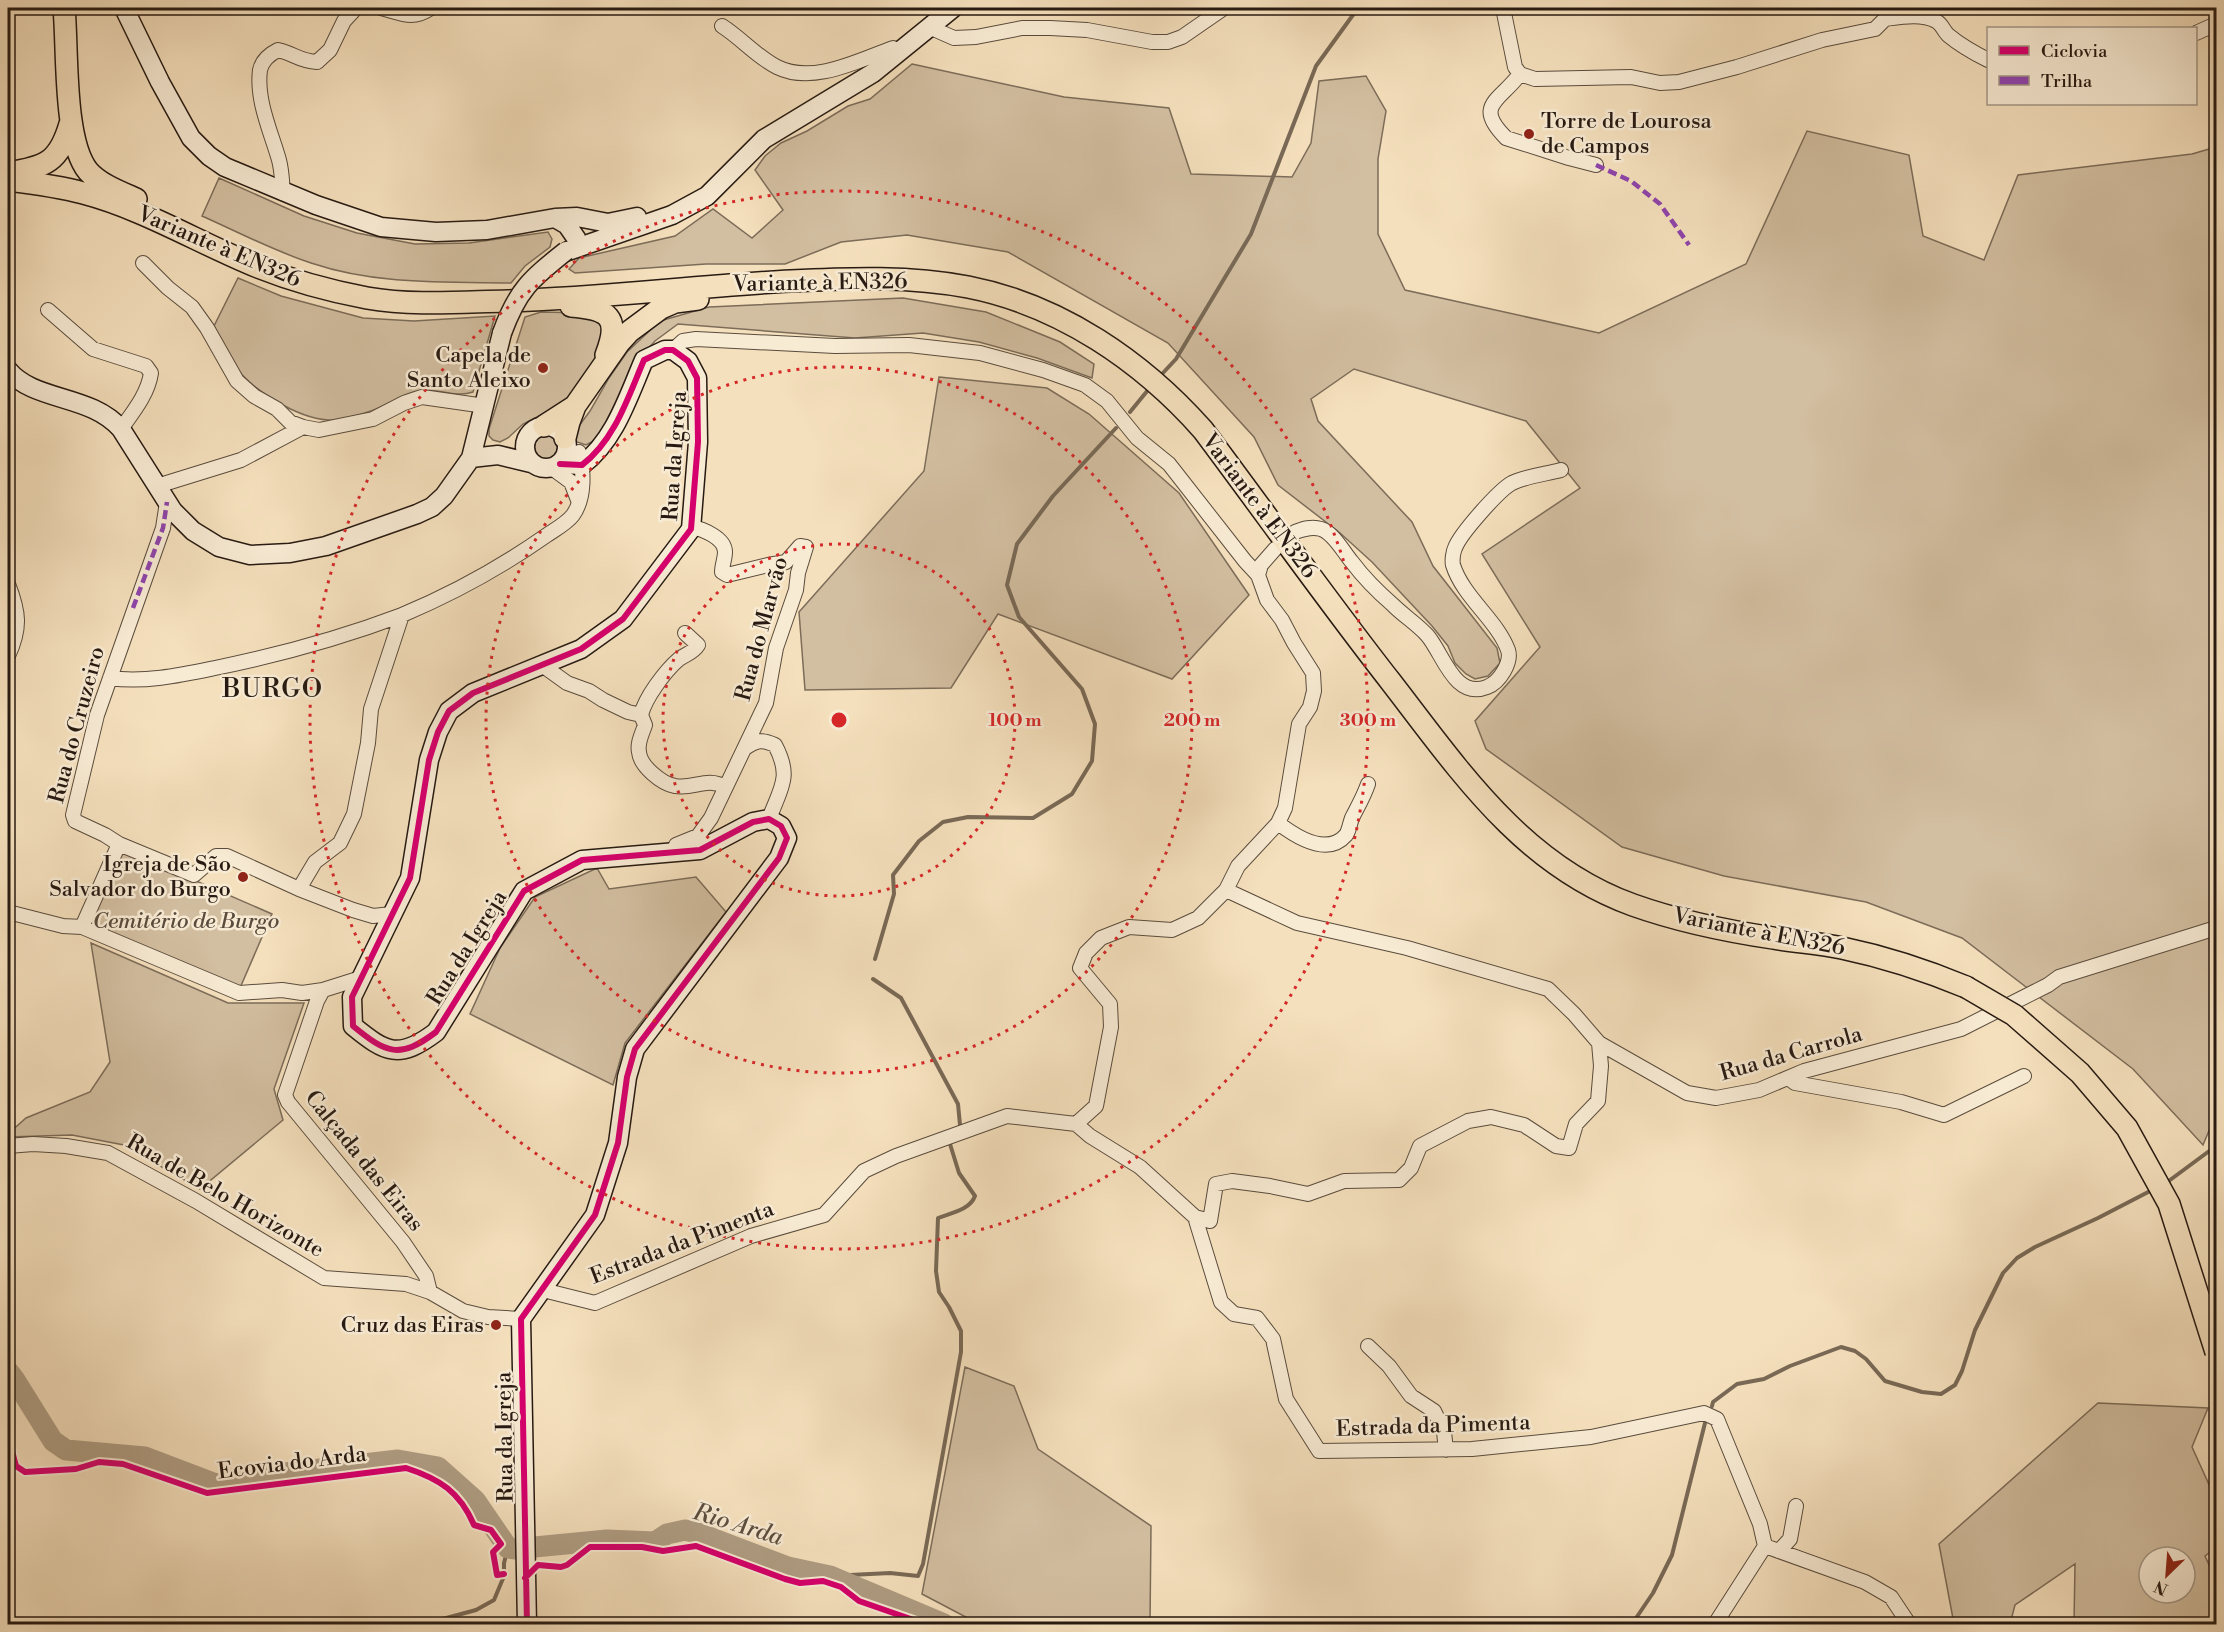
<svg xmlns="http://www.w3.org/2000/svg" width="2224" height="1632" font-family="'Libre Bodoni',serif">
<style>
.green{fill:#d2bea0;stroke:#7c6c59;stroke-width:1.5;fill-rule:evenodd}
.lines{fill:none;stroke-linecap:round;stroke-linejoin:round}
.stream{stroke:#796956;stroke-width:4}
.river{stroke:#af9d83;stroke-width:21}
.street-casing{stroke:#5a4c3d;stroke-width:16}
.secondary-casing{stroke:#271a12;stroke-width:21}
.primary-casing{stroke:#271a12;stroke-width:24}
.street{stroke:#f8ebd4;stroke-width:14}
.secondary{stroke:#f8ebd4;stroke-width:18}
.primary{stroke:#f5e0bd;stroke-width:21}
.secondary-bridge-casing{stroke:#271a12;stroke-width:21;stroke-linecap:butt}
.primary-bridge-casing{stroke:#271a12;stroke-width:24;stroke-linecap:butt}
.secondary-bridge{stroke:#f8ebd4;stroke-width:18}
.primary-bridge{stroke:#f5e0bd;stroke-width:21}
.quiet{stroke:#8e44ad;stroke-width:4.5;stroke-dasharray:9 4.5;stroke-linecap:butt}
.cycleway-casing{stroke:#f8ebd4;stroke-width:10}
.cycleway{stroke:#d6006c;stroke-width:6}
.ring{fill:none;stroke:#d62828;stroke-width:3;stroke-dasharray:3 6}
.poi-dot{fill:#8f2418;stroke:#f8ebd4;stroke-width:2}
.labels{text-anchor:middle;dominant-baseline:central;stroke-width:5;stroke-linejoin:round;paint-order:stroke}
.poi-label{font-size:22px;fill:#271a12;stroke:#f8ebd4;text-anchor:end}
.street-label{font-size:22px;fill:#271a12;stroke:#f8ebd4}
.park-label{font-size:22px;font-style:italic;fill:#5a4b3d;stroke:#f8ebd4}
.water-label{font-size:24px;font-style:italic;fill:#5d4e3f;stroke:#f8ebd4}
.quarter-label{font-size:26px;letter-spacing:1.5px;fill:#271a12;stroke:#f8ebd4}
.centre{fill:#d62828;stroke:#f8ebd4;stroke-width:3}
.ring-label{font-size:18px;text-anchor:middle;font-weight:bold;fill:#d62828;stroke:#f8ebd4;stroke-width:5;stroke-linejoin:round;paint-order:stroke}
</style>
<rect width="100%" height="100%" fill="#f5e0bd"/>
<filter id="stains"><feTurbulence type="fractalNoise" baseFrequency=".00333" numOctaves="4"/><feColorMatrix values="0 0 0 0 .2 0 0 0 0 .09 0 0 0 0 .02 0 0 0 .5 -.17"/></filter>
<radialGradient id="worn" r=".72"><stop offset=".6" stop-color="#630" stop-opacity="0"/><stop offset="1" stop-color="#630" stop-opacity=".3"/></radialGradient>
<!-- green -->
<path class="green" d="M 912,64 L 1064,97 L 1169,108 L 1191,174 L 1292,177 L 1311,143 L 1319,81 L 1366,76 L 1386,111 L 1378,159 L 1378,234 L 1405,290 L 1599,333 L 1746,264 L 1807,131 L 1909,155 L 1923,236 L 1984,260 L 2018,175 L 2192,154 L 2216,147 L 2216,1114 L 2203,1145 L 2133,1069 L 1962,938 L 1866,902 L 1724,876 L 1622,847 L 1486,749 L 1475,721 L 1540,647 L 1482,554 L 1580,488 L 1526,421 L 1354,369 L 1311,399 L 1318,421 L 1412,522 L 1433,566 L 1497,648 L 1500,663 L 1488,676 L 1475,679 L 1466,674 L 1455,663 L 1448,646 L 1432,626 L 1372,562 L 1340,533 L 1278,485 L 1254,437 L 1168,343 L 1008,252 L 907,235 L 841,242 L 785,264 L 706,264 L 575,273 L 569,269 L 579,258 L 675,236 L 713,209 L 752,238 L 783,210 L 755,170 L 765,156 L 781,143 L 807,131 L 848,106 L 870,99 Z
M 219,178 L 304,216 L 357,233 L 415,244 L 469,243 L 548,232 L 552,239 L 550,247 L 525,266 L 511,283 C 444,282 376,285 311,263 C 274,251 238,232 202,216 Z
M 238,278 L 281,296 L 363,318 L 414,321 L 495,316 L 473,392 C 456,398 440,389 423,390 C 403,392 387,406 368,412 C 357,416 340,421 328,420 C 297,418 249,389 233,363 C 225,351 220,338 214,326 Z
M 903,298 L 986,312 L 1060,342 L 1094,364 L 1092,378 L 1037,358 L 979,342 L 923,333 L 855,338 L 678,324 L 655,341 L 638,360 L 597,439 L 586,445 L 577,442 L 573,434 L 590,411 L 609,378 L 627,352 L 660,321 L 709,307 Z
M 541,312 L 584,313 L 603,320 L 602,346 L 591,369 L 577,388 L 561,405 L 523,424 L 508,438 L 500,442 L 493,440 L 489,436 L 489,429 L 525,317 Z
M 939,377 L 1047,388 L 1089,414 L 1179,493 L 1249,595 L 1172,679 L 998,614 L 951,688 L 805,690 L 799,612 L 924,471 Z
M532 448a14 14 0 1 1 28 0a14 14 0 1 1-28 0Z
M 123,849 L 272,914 L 240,988 L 91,923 Z
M 597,868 L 609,889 L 696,877 L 726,912 L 625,1043 L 613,1085 L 470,1014 L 500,948 L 535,897 Z
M 91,943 L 228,1003 L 304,1003 L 274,1089 L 283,1120 L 200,1189 L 124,1145 L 72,1135 L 8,1137 L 8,1134 L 26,1118 L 90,1092 L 110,1062 Z
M 965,1367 L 1014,1386 L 1038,1449 L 1151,1526 L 1150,1624 L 979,1624 L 922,1594 Z
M 2098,1403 L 2208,1408 L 2192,1447 L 2216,1500 L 2216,1548 L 2205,1556 L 2216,1580 L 2216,1624 L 2074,1624 L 2075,1564 L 2015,1605 L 2010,1624 L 1954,1624 L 1939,1544 ZM 2149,1557 L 2185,1557 L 2185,1593 L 2149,1593 Z"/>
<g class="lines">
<!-- stream -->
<path class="stream" d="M 1162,374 L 1176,359 L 1251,234 L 1316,66 L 1358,8
M 1130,412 L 1148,390
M 875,959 L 894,894 L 893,875 L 919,841 L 943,822 L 968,817 L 1033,818 L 1072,794 L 1092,761 L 1095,724 L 1082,689 L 1019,617 L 1007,585 L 1017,544 L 1053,496 L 1116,428
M 873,979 L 901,998 L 958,1104 L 960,1125
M 2166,1183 L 2216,1146
M 1712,1406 L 1713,1402 L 1737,1384 L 1764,1379 L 1790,1366 L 1841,1347 L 1855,1351 L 1866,1359 L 1885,1381 L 1922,1392 L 1941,1394 L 1955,1385 L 1962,1371 L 1975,1330 L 2003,1273 L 2017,1258 L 2035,1247 L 2098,1218 L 2154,1189
M 830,1576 L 890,1573 L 918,1576 L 923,1564 L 961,1352 L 961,1331 L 949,1307 L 939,1292 L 936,1271 L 938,1218 C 951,1213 970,1210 975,1196 L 959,1173 L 950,1144
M 424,1624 L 476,1610 L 494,1600 L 504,1576 L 504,1563 L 508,1548
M 1511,1624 L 1513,1620 L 1540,1624
M 1632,1624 L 1653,1593 L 1672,1555 L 1705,1423"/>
<!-- river -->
<path class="river" d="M 8,1371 L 15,1380 L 53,1441 L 66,1450 L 145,1457 L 216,1484 L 285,1473 L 398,1460 L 438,1467 L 475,1500 L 508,1548 L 514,1549 L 607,1540 L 655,1542 L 667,1534 L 685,1530 L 701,1534 L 788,1567 L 830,1576 L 944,1624"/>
<!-- street casing -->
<g class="street-casing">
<path id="street" d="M 381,8 C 401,13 412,21 431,8
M 1503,8 L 1515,67 L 1520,74 L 1535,79 L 1631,77 L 1660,83 L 1679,82 L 1737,67 L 1822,40 L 1875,29 L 1885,19 L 1891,8
M 1885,19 C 1900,17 1922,13 1936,21 C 1942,24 1943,30 1948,35 C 1960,45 1974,53 1988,60
M 722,26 C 741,38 757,57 777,67 C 813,85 859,60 893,48 L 900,52
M 929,27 L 954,38 L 976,37 L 1022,28 L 1050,28 L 1087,30 L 1152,42 L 1168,42 L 1182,37 L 1224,8
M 2196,33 L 2216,24
M 1520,74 C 1500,101 1473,105 1506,138 L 1569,158 L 1596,165
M 283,193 C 282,182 282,171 279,160 C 271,132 256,100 260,70 C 262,61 270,54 278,50 C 295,54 299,61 317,62 L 330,50 L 344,21 L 356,8
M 143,263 L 168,288 L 192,307 L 207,328 L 237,381 L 254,396 L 277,409 L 290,422 L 303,427 L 319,430 L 373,419 L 404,403 L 422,397 L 485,406
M 48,310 L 93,349 L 146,366 L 151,373 C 148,394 133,412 121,429
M 673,350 L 683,341 L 696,339 L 835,346 L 909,345 L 980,353 L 1043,370 L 1085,385 L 1107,401 L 1137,438 L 1169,464 L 1245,561 L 1258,575
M 552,468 L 571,482 L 578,500
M 157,486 L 241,460 L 303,427
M 167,502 L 163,528 L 97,715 L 73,815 L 75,821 L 105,835 L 119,844 L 194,875 L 216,856 L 227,856 L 299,889 L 353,910 L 373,916 L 392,914
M 1295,532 C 1303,529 1312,526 1321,529 C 1334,533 1344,553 1352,562 C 1364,578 1378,592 1393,605 C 1404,616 1417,624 1427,635 C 1443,653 1454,700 1487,687 C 1500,682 1512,662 1508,650 C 1497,620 1463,597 1453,565 C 1452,561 1453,552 1455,548 C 1460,534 1499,490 1512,483 C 1526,476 1546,474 1561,470
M 8,584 C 19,612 21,628 8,656
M 542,665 L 567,683 L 589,691 L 603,700 L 628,712 L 641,715
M 110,678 C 144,683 181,675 215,668 C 279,655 341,638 402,615
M 641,715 L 645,725 C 642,734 637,743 639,752 C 640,766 662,784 675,786 C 693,790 707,776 725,787
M 641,715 C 645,698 665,671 679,659 C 686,654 693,653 698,645 L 685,633
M 745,748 C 757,740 762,739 775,745 C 792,777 781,787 769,819
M 1278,823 C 1295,836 1327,857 1346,835 C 1349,831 1350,823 1352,818 C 1358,806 1364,796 1368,784
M 673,853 L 676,845 L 698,836 L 711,818 L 766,703 L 776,648 L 796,590 L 798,573 L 806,547 L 800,546 L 786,562 L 768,565 L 727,575 L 722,572 C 722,565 725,559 725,552 C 725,538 703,529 691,527
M 299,889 L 315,862 L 340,843 L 354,814 L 368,743 L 371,709 L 402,615 C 452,594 503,566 547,535 C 556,529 567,523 573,515 C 585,498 584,471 579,452
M 1226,890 L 1297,923 L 1407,948 L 1548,989 L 1574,1014 L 1599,1043 L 1687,1093 L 1716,1098 L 1759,1090 L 1804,1071 L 1961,1029 L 2048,985 L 2059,977 L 2216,928
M 8,912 L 63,926 L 82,927 L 239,993 L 282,990 L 302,993 L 323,990
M 82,927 L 119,844
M 361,978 L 323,990 L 317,1001 L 285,1095 L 288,1102 L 403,1242 L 426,1276 L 430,1292
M 1788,1078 L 1795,1083 L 1901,1102 L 1944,1115 L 2024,1076
M 1076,1124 L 1096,1106 L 1111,1027 L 1110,1004 L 1080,968 L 1086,953 L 1101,938 L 1129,927 L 1172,930 L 1198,918 L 1226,890 L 1238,866 L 1278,823 L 1285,808 L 1299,724 L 1310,707 L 1314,691 L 1313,673 L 1294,643 L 1282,620 L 1267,600 L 1258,575 L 1261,565 L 1275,549
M 8,1146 L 33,1144 L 66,1146 L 108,1153 L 196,1201 L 324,1278 L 406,1284 L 430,1292 L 463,1311 L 488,1317 L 521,1319
M 1195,1217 L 1210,1221 L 1216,1184 L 1232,1181 L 1270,1186 L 1308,1194 L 1344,1181 L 1399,1180 L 1411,1168 L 1420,1146 L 1468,1121 L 1491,1117 L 1524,1125 L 1556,1146 L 1569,1148 L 1576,1124 L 1598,1101 L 1601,1066 L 1599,1043
M 543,1290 L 595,1303 L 751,1236 L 824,1215 L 864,1171 L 896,1156 L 1007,1116 L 1076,1124 L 1090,1136 L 1140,1167 L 1195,1217 L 1221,1302 L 1234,1314 L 1257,1318 L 1273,1339 L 1286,1399 L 1319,1451 L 1472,1449 L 1591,1437 L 1704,1413 L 1717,1419 L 1760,1524 L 1765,1546 L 1715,1624
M 1368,1346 L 1389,1366 L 1411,1396 L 1434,1411 L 1444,1432 L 1446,1450
M 1765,1546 L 1865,1582 L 1891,1597 L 1909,1624
M 1779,1551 L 1790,1539 L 1796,1506"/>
</g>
<!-- secondary casing -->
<g class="secondary-casing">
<path id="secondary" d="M 124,8 L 160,82 L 191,138 L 209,156 L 225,167 L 316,205 L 381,227 L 436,232 L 487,230 L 555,218 L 567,225 L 576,238 L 579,247
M 555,218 L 577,217 L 608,223 L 637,217
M 568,251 L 672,215 L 707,196 L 764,139 L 873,73 L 953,8
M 8,370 C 34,402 91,394 121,429 L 173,511 L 193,531 L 219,547 L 250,555 L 290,553 L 326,546 L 417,514 L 432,507 L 444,496 L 471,458 L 502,333
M525 447a21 21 0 1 1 42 0a21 21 0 1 1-42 0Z
M 471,458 L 498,455 L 531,463
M 527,1624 L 521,1319 L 595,1215 L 618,1143 L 627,1077 L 635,1049 L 779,858 L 787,838 L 781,826 L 769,819 L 753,822 L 700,850 L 582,860 L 524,891 L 436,1032 C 399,1060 386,1053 353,1026 L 352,997 L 410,878 L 429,760 L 438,732 L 449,711 L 473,693 L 581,649 L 623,619 L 691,529 L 698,442 L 697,378 L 688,361 L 673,350 L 665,350 L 644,360 C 628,397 615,440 582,465 L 560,464"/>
</g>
<!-- primary casing -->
<g class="primary-casing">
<path id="primary" d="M 64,8 C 68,49 63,140 88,171 C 99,184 120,192 136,199
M 8,173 C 46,167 59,162 70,124
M 8,180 C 33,183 58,186 83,193 C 144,209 199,243 258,267 C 293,281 330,291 367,298 C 413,306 460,302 507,301 C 602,298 696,286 791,281 C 851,278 910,276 968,287 C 1060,305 1142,361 1203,430 C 1266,514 1326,599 1391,682 C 1459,770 1522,865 1633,905 C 1678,921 1726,931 1773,938 C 1796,942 1820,943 1842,948 C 1885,957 1925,970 1966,987
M 571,306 C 608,309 621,316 606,355
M 544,426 L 575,406
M 565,438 L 569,422 L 575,406 L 619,343 L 630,331 L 661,308 L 675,302 L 698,299"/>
</g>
<!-- street -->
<use href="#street" class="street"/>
<!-- secondary -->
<use href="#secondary" class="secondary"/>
<!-- primary -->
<use href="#primary" class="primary"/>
<!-- secondary-bridge casing -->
<g class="secondary-bridge-casing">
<path id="secondary-bridge" d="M 502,333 C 518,289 531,279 566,251"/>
</g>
<!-- primary-bridge casing -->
<g class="primary-bridge-casing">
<path id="primary-bridge" d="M 1966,987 L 2014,1015 L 2080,1073 L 2127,1128 L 2169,1204 L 2216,1352"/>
</g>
<!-- secondary-bridge -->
<use href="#secondary-bridge" class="secondary-bridge"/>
<!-- primary-bridge -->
<use href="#primary-bridge" class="primary-bridge"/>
<!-- quiet -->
<path class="quiet" d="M 1596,165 L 1631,181 L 1660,204 L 1689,245
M 133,608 L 163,528 L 167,502"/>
<!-- cycleway casing -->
<g class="cycleway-casing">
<path id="cycleway" d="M 8,1436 L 16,1466 L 25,1472 L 76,1469 L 99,1462 L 123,1464 L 207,1493 L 406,1468 C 440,1479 460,1492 474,1525 L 491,1530 L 501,1544 L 493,1552 L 497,1575 L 504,1574
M 525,1578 L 538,1565 L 561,1567 L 567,1565 L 590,1547 L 642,1547 L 663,1551 L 696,1546 L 785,1579 L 800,1583 L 823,1581 L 841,1587 L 859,1601 L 925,1624
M 527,1624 L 521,1319 L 595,1215 L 618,1143 L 627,1077 L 635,1049 L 779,858 L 787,838 L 781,826 L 769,819 L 753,822 L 700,850 L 582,860 L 524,891 L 436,1032 C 399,1060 386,1053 353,1026 L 352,997 L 410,878 L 429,760 L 438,732 L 449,711 L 473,693 L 581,649 L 623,619 L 691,529 L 698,442 L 697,378 L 688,361 L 673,350 L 665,350 L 644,360 C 628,397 615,440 582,465 L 560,464"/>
</g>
<!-- cycleway -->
<use href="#cycleway" class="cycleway"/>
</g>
<!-- distance rings -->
<g class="ring">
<circle cx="839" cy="720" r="176"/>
<circle cx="839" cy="720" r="353"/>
<circle cx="839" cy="720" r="529"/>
</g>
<!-- markers -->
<g class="poi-dot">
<circle cx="1529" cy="134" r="6"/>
<circle cx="543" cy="368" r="6"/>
<circle cx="243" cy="877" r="6"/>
<circle cx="496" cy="1325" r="6"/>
</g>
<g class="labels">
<!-- poi labels -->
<g class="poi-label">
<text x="1541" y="121" text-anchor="start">Torre de Lourosa<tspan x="1541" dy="25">de Campos</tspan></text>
<text x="531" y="355">Capela de<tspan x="531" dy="25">Santo Aleixo</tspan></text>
<text x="231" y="864">Igreja de São<tspan x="231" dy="25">Salvador do Burgo</tspan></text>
<text x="484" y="1325">Cruz das Eiras</text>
</g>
<!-- street labels -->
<g class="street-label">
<text transform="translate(219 247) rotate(23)">Variante à EN326</text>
<text transform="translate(820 283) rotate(-1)">Variante à EN326</text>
<text transform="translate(675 456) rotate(-86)">Rua da Igreja</text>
<text transform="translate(1259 506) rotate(53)">Variante à EN326</text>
<text transform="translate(762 629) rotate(-75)">Rua do Marvão</text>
<text transform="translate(77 725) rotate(-75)">Rua do Cruzeiro</text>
<text transform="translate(1759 932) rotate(11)">Variante à EN326</text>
<text transform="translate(467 948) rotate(-58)">Rua da Igreja</text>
<text transform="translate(1791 1054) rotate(-16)">Rua da Carrola</text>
<text transform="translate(364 1161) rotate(51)">Calçada das Eiras</text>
<text transform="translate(225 1196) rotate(30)">Rua de Belo Horizonte</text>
<text transform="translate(682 1243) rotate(-21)">Estrada da Pimenta</text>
<text transform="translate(1433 1426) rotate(-2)">Estrada da Pimenta</text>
<text transform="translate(505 1437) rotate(-91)">Rua da Igreja</text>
<text transform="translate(292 1463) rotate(-7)">Ecovia do Arda</text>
</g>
<!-- park labels -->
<g class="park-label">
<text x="186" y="921">Cemitério de Burgo</text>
</g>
<!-- water labels -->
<g class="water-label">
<text transform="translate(738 1525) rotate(17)">Rio Arda</text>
</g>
<!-- quarter labels -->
<g class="quarter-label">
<text x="273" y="689">BURGO</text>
</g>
</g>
<circle cx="839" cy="720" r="9" class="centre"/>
<g class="ring-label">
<text x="1015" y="726">100 m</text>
<text x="1192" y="726">200 m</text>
<text x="1368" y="726">300 m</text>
</g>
<!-- margin -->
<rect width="2224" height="1632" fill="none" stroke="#f5e0bd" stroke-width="30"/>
<rect x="9" y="9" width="2206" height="1614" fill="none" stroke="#271a12" stroke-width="3"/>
<rect x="15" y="15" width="2194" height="1602" fill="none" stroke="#271a12" stroke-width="1.5"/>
<!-- legend -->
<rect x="1987" y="27" width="210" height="78" fill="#f8ebd4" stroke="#a49786" stroke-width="1.5"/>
<rect x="1999" y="46" width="30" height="9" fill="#d6006c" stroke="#a49786" stroke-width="1.5"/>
<text x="2041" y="57" font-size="18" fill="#271a12">Ciclovia</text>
<rect x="1999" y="76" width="30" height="9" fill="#8e44ad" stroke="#a49786" stroke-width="1.5"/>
<text x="2041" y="87" font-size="18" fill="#271a12">Trilha</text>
<!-- north arrow -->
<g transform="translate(2167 1575) rotate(205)"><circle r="28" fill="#f8ebd4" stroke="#a49786" stroke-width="1.5"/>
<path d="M0-4.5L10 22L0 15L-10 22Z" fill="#8f2418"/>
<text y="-9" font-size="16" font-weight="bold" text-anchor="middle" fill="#271a12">N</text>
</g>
<rect width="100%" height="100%" filter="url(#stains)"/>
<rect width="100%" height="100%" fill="url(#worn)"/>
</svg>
